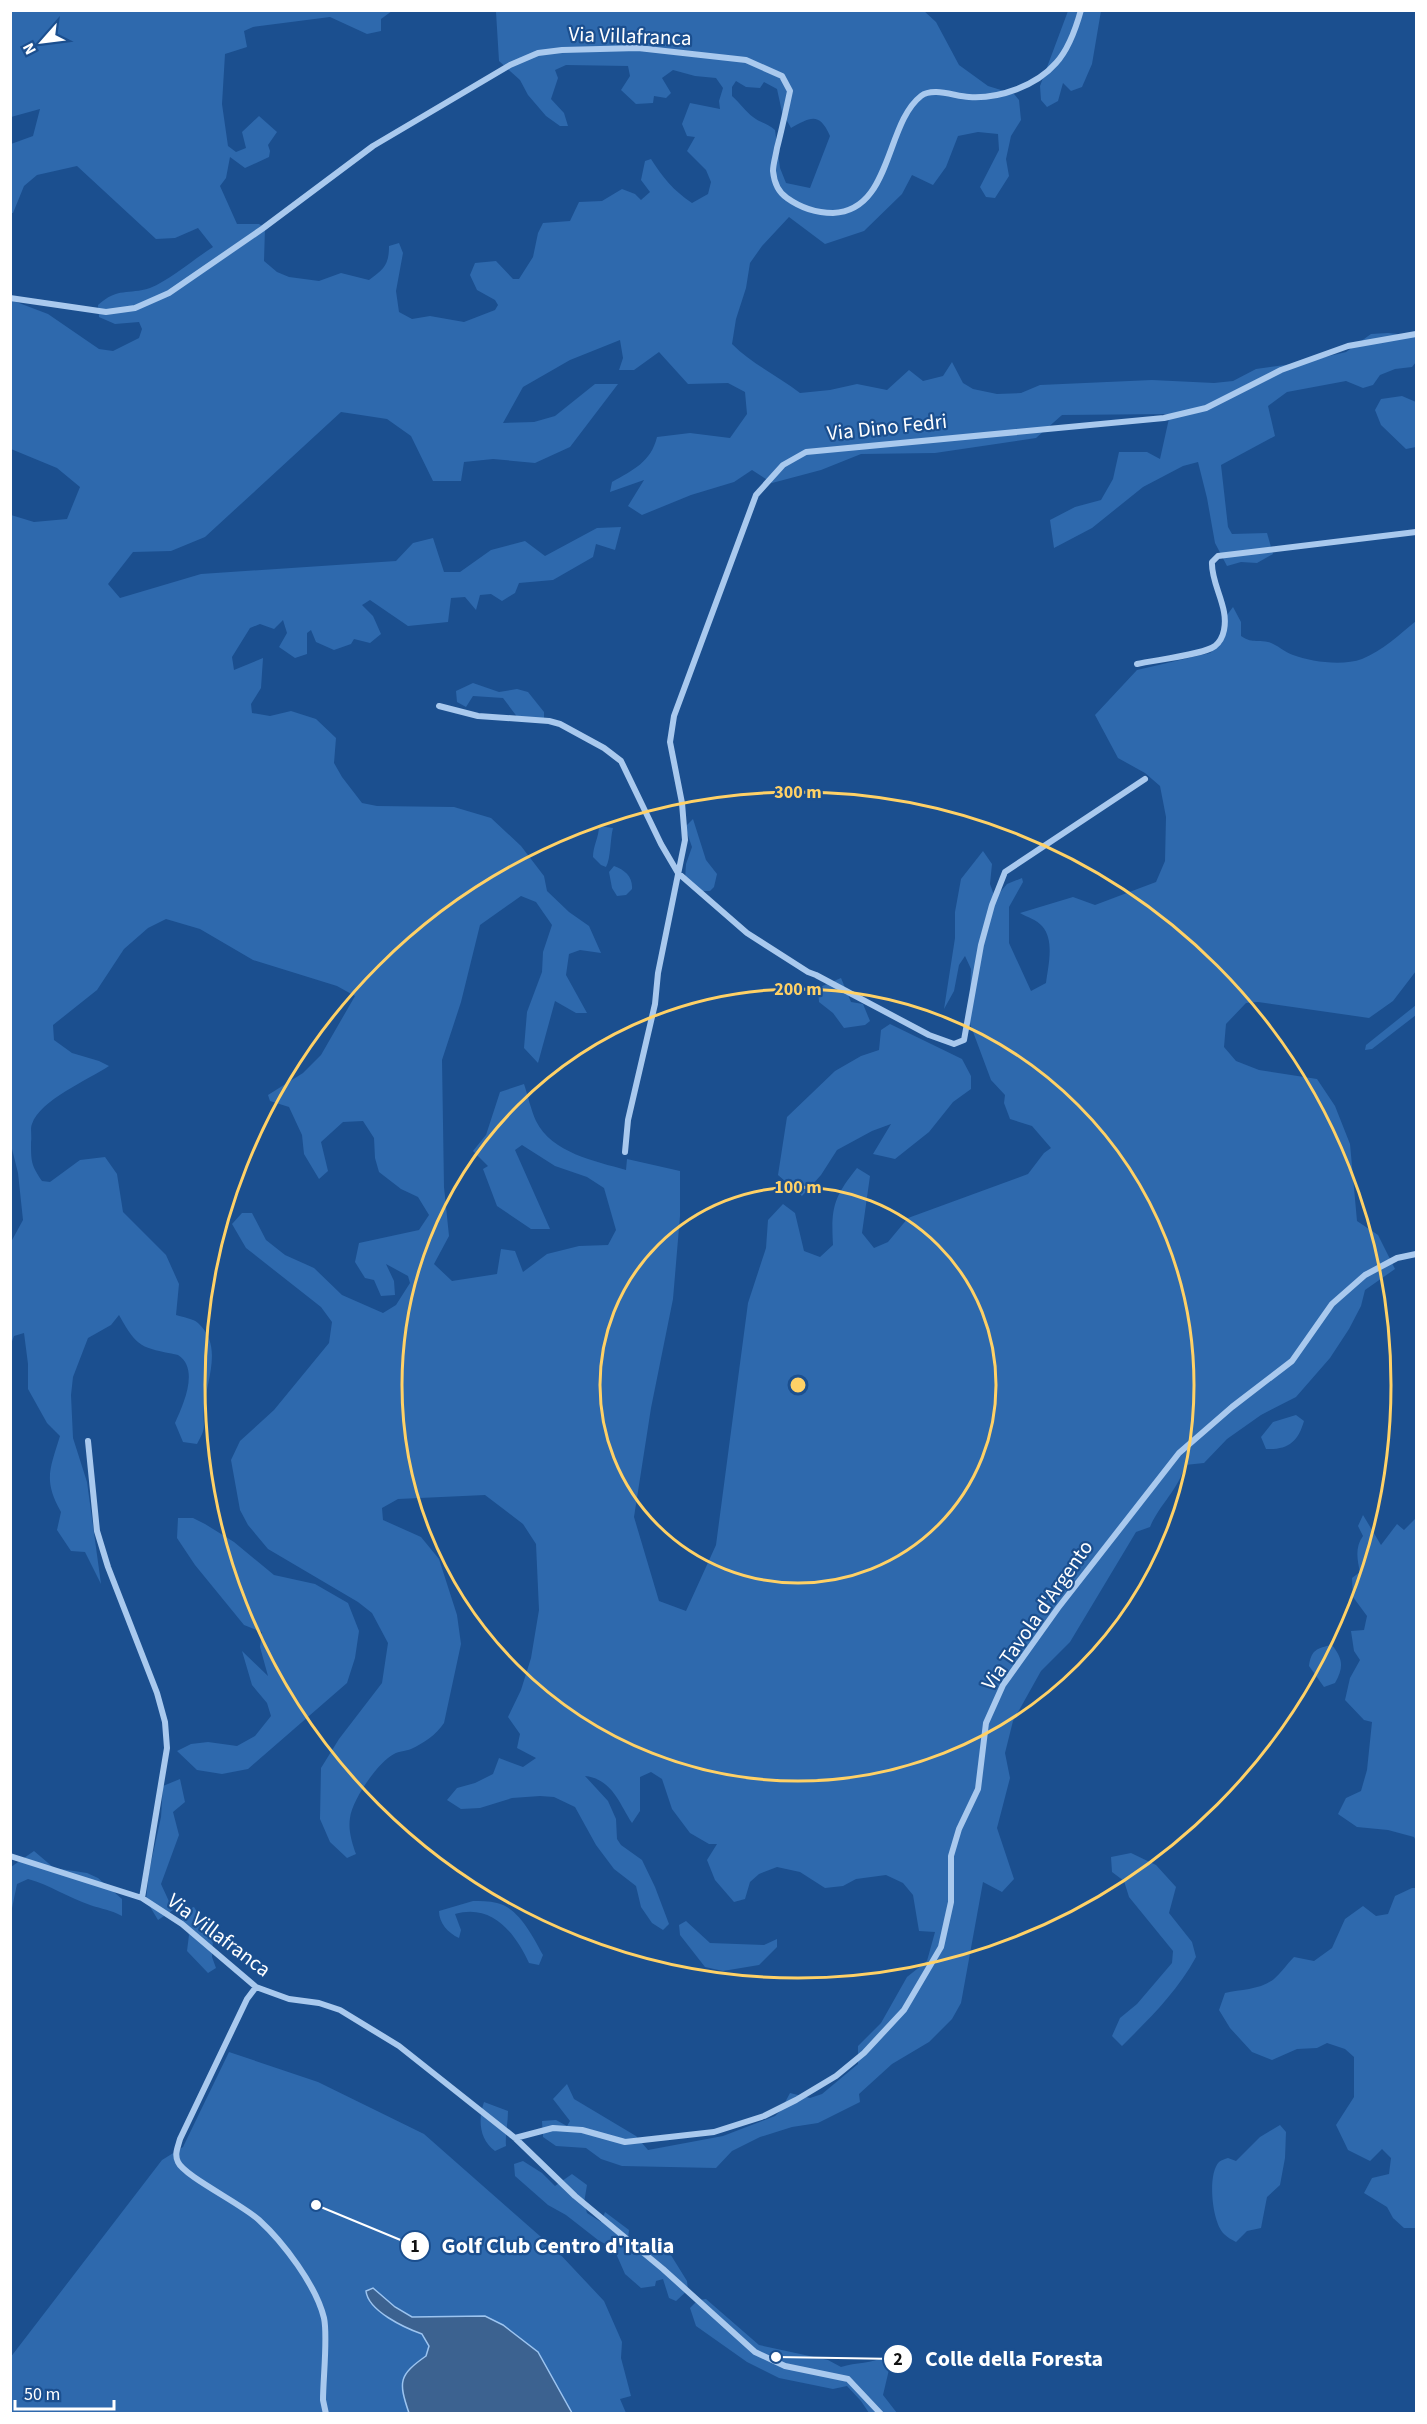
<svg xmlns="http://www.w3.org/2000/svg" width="1427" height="2424" font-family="'Source Sans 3',sans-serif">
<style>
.green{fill:#2e69ad;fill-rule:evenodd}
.water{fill:#3c6290;stroke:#9cc4f0;stroke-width:1.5}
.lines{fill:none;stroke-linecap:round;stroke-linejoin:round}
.minor{stroke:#a9c9ee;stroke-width:6}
.ring{fill:none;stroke:#ffd166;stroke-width:3}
.labels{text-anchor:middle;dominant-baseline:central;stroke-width:4.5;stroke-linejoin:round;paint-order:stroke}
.street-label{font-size:21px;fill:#fff;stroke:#1b4f8f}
.centre{fill:#ffd166;stroke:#1b4f8f;stroke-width:3}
.ring-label{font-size:18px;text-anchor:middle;font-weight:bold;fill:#ffd166;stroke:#1b4f8f;stroke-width:4.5;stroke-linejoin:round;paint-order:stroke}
.leader{fill:none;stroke:#fff;stroke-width:2}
.callout-dot{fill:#fff;stroke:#1b4f8f;stroke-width:2}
.mark-label{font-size:18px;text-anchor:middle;font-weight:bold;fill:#111}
.callout-label{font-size:22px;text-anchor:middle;font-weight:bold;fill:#fff;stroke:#1b4f8f;stroke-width:4.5;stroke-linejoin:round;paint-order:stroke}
</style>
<rect width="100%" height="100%" fill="#1b4f8f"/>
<!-- green -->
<path class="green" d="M 923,10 L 936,22 L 959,65 L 988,86 L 1014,94 L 1019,100 L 1021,120 L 1011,136 L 1006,159 L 1009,176 L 995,198 L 986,197 L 980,187 L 999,150 L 998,134 L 978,132 L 958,136 L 946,167 L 933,185 L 912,175 L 902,194 L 864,231 L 825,244 L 789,217 L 762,246 L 750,263 L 746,288 L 736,319 L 732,344 C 752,364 778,376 800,393 L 830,390 L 857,384 L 887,390 L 909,370 L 923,381 L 943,376 L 952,362 L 963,383 L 973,389 L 997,394 L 1021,393 L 1040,385 L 1152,380 L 1214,383 L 1233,381 L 1256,369 L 1300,363 L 1346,352 L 1371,334 L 1388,333 L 1416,336 L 1416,362 L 1412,367 L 1395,369 L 1380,375 L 1373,385 L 1363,388 L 1346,381 L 1287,392 L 1268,406 L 1275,436 L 1221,465 L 1228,527 L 1232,534 L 1267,533 L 1273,554 L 1257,563 L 1241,562 L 1227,566 L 1215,543 L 1207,498 L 1198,462 L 1183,466 L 1143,487 L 1092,528 L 1054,548 L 1050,520 L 1075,507 L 1101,500 L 1113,479 L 1119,452 L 1147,452 L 1160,459 L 1170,414 L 1062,415 L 1036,438 L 935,453 L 861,454 L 821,470 L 772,483 L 752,470 L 734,482 L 691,495 L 642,515 L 628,506 L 644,480 L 610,492 L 612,482 C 633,470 651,462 657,437 L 690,433 L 730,438 L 747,414 L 745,392 L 728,383 L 688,384 L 659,352 L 634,370 L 619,370 L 623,358 L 620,340 L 570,360 L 523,387 L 503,423 L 534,422 L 555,416 L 595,384 L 618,384 L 570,447 L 535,463 L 493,459 L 464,462 L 461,481 L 433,481 L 411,436 L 387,419 L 341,412 L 205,537 L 171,551 L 133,552 L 108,584 L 120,598 L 201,574 L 396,561 L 413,543 L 433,538 L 444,572 L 460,572 L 491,550 L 525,541 L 545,556 L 597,528 L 621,527 L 615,550 L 596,544 L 593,557 L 553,580 L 519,583 L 515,593 L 502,601 L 491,594 L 480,595 L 476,610 L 465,597 L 451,598 L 448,622 L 408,626 L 370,600 L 362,605 L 373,616 L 381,634 L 370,643 L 354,639 L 351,644 L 334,650 L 316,642 L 311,630 L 307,633 L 307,654 L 295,658 L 279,647 L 287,633 L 283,620 L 274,629 L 260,624 L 250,628 L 232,657 L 234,670 L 263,658 L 261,688 L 251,704 L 252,713 L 270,716 L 291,711 L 316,719 L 336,738 L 334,763 L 342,777 L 362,803 L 377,806 L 454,807 L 491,818 L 521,846 L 544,876 L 547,891 L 569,912 L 589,926 L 601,953 L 580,950 L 569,954 L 566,975 L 587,1013 L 576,1013 L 555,1001 L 538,1063 L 524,1048 L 527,1012 L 542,972 L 543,952 L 552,925 L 536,902 L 521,896 L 480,925 L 461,1002 L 442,1060 L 444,1187 L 449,1236 L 434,1264 L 452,1281 L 497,1274 L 501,1249 L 515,1251 L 523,1272 L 547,1254 L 579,1246 L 608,1245 L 616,1230 L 604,1188 L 587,1177 L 555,1166 L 522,1145 L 515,1150 L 550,1229 L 531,1229 L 497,1206 L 483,1169 L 488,1166 L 473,1151 L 486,1135 L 500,1092 L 524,1084 C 528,1096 531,1110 536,1121 C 552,1153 595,1161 626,1170 L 627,1159 L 680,1171 L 680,1216 L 673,1299 L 651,1408 L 634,1517 L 659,1601 L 686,1611 L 716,1545 L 748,1303 L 766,1248 L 768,1220 L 783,1204 L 795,1213 L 804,1251 L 820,1257 L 833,1245 C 831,1208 833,1198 857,1168 L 870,1176 L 862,1233 L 874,1248 L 888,1242 L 908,1218 L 1028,1174 L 1044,1153 L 1051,1148 L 1032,1126 L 1010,1119 L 1004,1103 L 1005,1095 L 991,1080 L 969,1021 L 971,969 L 965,956 L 959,965 L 954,991 L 944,1009 L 955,938 L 955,912 L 961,879 L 983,851 L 992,864 L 990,884 L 995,898 L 1007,884 L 1022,878 L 1023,882 L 1009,907 L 1009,943 L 1031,991 L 1046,983 C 1048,967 1055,940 1042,926 C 1037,920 1027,917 1020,913 L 1073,897 L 1095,905 L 1156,882 L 1165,861 L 1166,817 L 1160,786 L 1145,773 L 1118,758 L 1095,715 L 1137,670 L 1210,653 L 1222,643 L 1227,615 L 1233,607 L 1241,622 L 1241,636 C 1253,644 1256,639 1268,642 C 1276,644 1284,652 1293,655 C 1311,662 1343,666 1362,659 C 1382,651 1400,634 1416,621 L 1416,971 L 1393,1001 L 1369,1018 L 1258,1002 L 1246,1003 L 1226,1024 L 1224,1047 L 1236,1061 L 1259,1070 L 1317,1079 L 1335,1106 L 1350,1144 L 1357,1221 L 1378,1235 L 1395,1269 L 1365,1290 L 1361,1306 L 1349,1329 L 1330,1358 L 1296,1397 L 1261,1415 L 1227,1439 L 1204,1463 L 1185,1465 C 1179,1489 1159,1505 1150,1527 L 1136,1532 L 1070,1642 L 1041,1671 L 1013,1721 L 1005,1753 L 1010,1778 L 997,1828 L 1014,1879 L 1002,1892 L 983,1882 L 961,2003 L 952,2019 L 929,2042 L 892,2064 L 859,2094 L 860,2102 L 818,2123 L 792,2127 L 760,2137 L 732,2151 L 716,2168 L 622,2166 L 601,2159 L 586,2148 L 556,2146 L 543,2137 L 542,2121 L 556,2120 L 567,2126 L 570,2121 L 553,2099 L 567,2084 L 574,2099 L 636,2136 L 648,2150 L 723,2136 L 775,2116 L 781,2110 L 790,2093 L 810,2098 L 822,2094 L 858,2064 L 858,2046 L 881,2023 L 907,1977 L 927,1961 L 935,1932 L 919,1931 L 913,1895 L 903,1883 L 886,1875 L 856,1879 L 843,1886 L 825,1888 L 800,1872 L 777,1867 L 759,1874 L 750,1882 L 745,1899 L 734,1902 L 715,1880 L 707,1860 L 717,1844 L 709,1844 L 690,1833 L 672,1809 L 662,1779 L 651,1772 L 640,1777 L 640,1811 L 632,1823 C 619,1803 612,1779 585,1776 L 608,1801 L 616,1819 L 617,1839 L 621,1845 L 642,1860 L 655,1887 L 669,1924 L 663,1930 L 652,1923 L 641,1907 L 636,1886 L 614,1869 L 596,1845 L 575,1807 L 554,1797 L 540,1796 L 512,1798 L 480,1808 L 461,1809 L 447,1800 L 457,1788 L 475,1783 L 493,1774 L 499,1758 L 523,1767 L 536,1758 L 517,1748 L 520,1734 L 508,1717 L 521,1690 L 531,1658 L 539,1610 L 536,1544 L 523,1524 L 485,1495 L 398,1499 L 382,1508 L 383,1520 L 421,1537 L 439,1559 L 457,1615 L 461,1644 L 444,1723 C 436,1735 424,1743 411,1749 C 406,1751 399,1751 394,1754 C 378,1762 352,1800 350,1818 C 348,1830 352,1843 356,1854 L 347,1858 L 330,1842 L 320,1819 L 321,1768 L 339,1739 L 382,1683 L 388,1643 L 372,1613 L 358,1602 L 268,1549 L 248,1525 L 240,1510 L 231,1460 L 240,1441 L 274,1410 L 329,1343 L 332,1322 L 321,1307 L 246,1248 L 232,1224 L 242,1213 L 252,1213 L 266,1240 L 285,1255 L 314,1268 L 342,1295 L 383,1313 L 396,1305 L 410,1283 L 408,1276 L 386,1264 L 394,1281 L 395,1295 L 381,1296 L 374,1280 L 365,1278 L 355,1262 L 359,1243 L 419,1230 L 429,1215 L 418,1197 L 401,1189 L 379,1172 L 375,1158 L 374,1138 L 363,1121 L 343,1122 L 321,1142 L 328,1171 L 319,1179 L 304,1154 L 302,1135 L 289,1107 L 270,1101 L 268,1095 L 303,1073 L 321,1055 L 355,996 L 337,986 L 253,960 L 200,929 L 166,919 L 148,928 L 124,949 L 97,990 L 53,1025 L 54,1040 L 72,1053 L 99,1061 L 109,1066 C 88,1080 40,1100 32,1124 C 30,1128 32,1137 31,1142 C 31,1161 31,1165 42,1181 L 50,1182 L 80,1160 L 105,1157 L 117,1174 L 123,1212 L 166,1255 L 179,1284 L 176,1315 C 182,1317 194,1319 198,1323 C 224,1346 206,1381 204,1409 C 202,1427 208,1425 197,1444 L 183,1442 L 175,1423 C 183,1405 200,1369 178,1355 C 141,1347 138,1349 119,1315 L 111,1325 L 88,1338 L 73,1377 L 71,1395 L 73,1438 L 87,1482 L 101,1584 L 85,1552 L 71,1551 L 57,1530 L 61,1512 C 43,1480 50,1469 60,1436 L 47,1423 L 28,1389 L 28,1364 L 24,1333 L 14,1336 L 11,1344 L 11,1242 L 23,1220 L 18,1173 L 10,1141 L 11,515 L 34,522 L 67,519 L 80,487 L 57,468 L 11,449 L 11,300 L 48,314 L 99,349 L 113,351 L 139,338 L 142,329 L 139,322 L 115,324 L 99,317 L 98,305 C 118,287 128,295 150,288 C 170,280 194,259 213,247 L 198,228 L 175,238 L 156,239 L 77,166 L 37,175 L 24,186 L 13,213 L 11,213 L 11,144 L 33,136 L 40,109 L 11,117 L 11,11 L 392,11 L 381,19 L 381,31 L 367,34 L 330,17 L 253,27 L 244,31 L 247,47 L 225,54 L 222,104 L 228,146 L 236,152 L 246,148 L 242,132 L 259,116 L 277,132 L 268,145 L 270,151 L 269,157 L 245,168 L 230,157 L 226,178 L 220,186 L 237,224 L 259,224 L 265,228 L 264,261 L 277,272 L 289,277 L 319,281 L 341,273 L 369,280 C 384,269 389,265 389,246 L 399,243 L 403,253 L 396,291 L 399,312 L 412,319 L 430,316 L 464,322 L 495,310 L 498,305 L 495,300 L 477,290 L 470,275 L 475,263 L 496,261 L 513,279 L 519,279 L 533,257 L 538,233 L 543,223 L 570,221 L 579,202 L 602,201 L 622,189 L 635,194 L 641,200 L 650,192 L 641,180 L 645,161 L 651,159 C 663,178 673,190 692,203 L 708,194 L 711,182 L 706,170 L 687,151 L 695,137 L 687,136 L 682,124 L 690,103 L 720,109 L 719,101 L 723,88 L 716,78 L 695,76 L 673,70 L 662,78 L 671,93 L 666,98 L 654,96 L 653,103 L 636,104 L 621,90 L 630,76 L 628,66 L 566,65 L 555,70 L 558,78 L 551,99 L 564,113 L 568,126 L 560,126 L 546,116 L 528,95 L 520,80 L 499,61 L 496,12 L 488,11 ZM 736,81 L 746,87 L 760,88 L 764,82 L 777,89 L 782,112 L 791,128 C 810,118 819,111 830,136 L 810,188 L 786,183 L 780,168 L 775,130 C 768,124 759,122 753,117 C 746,112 740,103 732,96 L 732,87 Z
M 1068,11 L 1101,11 L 1092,64 L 1082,87 L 1071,91 L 1063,83 L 1058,101 L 1047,107 L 1041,100 L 1040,86 Z
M 1402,396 L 1416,402 L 1416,447 L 1406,449 L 1381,425 L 1375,410 L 1381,399 Z
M 473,683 L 499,692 L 517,689 L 528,692 L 544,712 L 544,718 L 534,721 L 518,718 L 503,698 L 473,696 L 466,707 L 457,702 L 456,691 Z
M 693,819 L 706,860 L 717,874 L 714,887 L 710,891 L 697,891 L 685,880 L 686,864 L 692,847 L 685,827 Z
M 599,826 L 613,828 C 610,839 611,858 606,867 L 601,865 L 593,857 C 593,846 599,837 599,826 Z
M 614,866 C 625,870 633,877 632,889 L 626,895 L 617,896 L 612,888 L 609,872 Z
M 841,978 L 851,1002 L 863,1004 L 870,1021 L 865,1025 L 844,1028 L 833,1013 L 819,1002 L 818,988 Z
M 1416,1005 L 1416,1015 L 1372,1049 L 1365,1050 L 1366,1045 Z
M 890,1024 L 962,1059 L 971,1076 L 971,1089 L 953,1102 L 929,1132 L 895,1159 L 873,1154 L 891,1124 L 872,1131 L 837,1150 L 821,1175 L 802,1196 L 778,1175 L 787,1117 L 835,1071 L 861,1056 L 879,1050 L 881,1030 Z
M 1296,1415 L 1304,1421 C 1298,1442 1288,1450 1266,1449 L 1261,1437 L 1273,1422 Z
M 1363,1515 L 1381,1545 L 1397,1524 L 1404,1530 L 1416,1518 L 1416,1841 L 1414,1837 L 1388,1830 L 1357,1827 L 1338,1814 L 1346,1798 L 1361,1791 L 1367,1770 L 1372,1722 L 1364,1720 L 1345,1700 L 1350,1678 L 1360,1660 L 1354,1651 L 1351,1631 L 1364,1630 L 1367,1616 L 1353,1597 L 1352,1578 L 1360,1572 C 1357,1559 1355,1547 1363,1536 L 1358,1526 Z
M 178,1518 L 193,1518 L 205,1524 L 234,1542 L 274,1575 L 315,1584 L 348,1603 L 359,1631 L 355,1658 L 347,1683 L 248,1769 L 222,1774 L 197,1770 L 177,1751 L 191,1744 L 208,1742 L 237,1746 L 255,1736 L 271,1716 L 267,1703 L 252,1685 L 242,1651 L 268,1676 L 260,1647 L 262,1632 L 244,1625 L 195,1565 L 177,1538 Z
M 1332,1645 C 1343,1659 1344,1667 1335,1683 L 1324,1687 L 1309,1666 C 1311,1650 1317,1648 1332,1645 Z
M 180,1779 L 185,1802 L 173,1812 L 179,1835 L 161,1884 L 173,1910 L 158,1920 L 146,1900 L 149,1872 L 161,1817 L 163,1786 Z
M 34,1851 L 54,1868 L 87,1873 L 98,1878 L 122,1899 L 122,1916 C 111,1910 102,1909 90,1905 C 69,1898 50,1885 28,1879 L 17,1884 L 11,1913 L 11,1867 Z
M 1131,1853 L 1156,1865 L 1176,1887 L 1169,1913 L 1192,1942 L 1196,1957 C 1177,1992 1150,2018 1122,2046 L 1112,2036 L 1120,2018 L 1137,2004 L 1172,1963 L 1173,1951 L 1129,1897 L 1124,1881 L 1112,1872 L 1111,1857 Z
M 1412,1888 L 1416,1888 L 1416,2228 L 1404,2228 L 1393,2218 L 1387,2207 L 1364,2193 L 1372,2178 L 1389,2174 L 1391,2158 L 1382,2149 L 1370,2161 L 1348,2150 L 1336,2125 L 1354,2097 L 1354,2057 L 1345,2049 L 1327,2043 L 1317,2048 L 1297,2049 L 1272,2060 L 1252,2052 L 1230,2028 L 1219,2010 L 1225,1993 C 1241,1989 1260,1990 1274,1979 C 1281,1973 1287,1964 1294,1957 L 1314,1961 L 1332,1948 L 1345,1919 L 1363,1906 L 1376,1916 L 1388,1914 L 1395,1896 Z
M 473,1901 C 480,1901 489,1901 497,1903 C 519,1908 533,1937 543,1955 L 539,1965 L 529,1963 C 515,1933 492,1903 455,1914 L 461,1930 L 459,1938 C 448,1933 439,1923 439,1911 Z
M 194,1907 L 213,1939 L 212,1957 L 216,1968 L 208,1973 L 187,1951 L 189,1935 L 179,1913 Z
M 686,1921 L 710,1943 L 764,1945 L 777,1939 L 777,1947 L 759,1965 L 723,1971 L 705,1967 L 680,1935 L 679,1925 Z
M 229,2052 L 318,2082 L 424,2134 L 557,2251 L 604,2301 L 622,2342 L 621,2358 L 631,2396 L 620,2399 L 626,2413 L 633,2413 L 11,2413 L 10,2358 L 162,2160 L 183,2147 Z
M 484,2102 L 508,2111 C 508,2124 505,2134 506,2146 L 495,2151 C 479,2139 478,2120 484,2102 Z
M 1280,2125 L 1286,2132 L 1285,2158 L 1280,2185 L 1267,2197 L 1261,2228 L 1247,2231 L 1236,2242 C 1232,2240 1227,2237 1224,2234 C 1212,2223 1207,2174 1219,2162 C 1221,2160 1225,2159 1228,2158 L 1236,2161 L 1260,2137 Z
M 523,2161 L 542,2173 L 555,2186 L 572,2174 L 587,2185 L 584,2203 L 587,2213 L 601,2222 L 605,2212 L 629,2230 L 627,2248 C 646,2257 650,2250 669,2252 L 687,2281 L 688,2290 L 676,2301 L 669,2298 L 663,2279 L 656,2281 L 655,2286 L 641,2288 L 625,2274 L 614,2249 L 598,2240 L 566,2215 L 548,2205 L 515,2176 L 514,2164 Z
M 706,2299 L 759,2345 L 828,2360 L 841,2367 C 856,2362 872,2364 885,2356 L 892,2357 L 883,2395 L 897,2413 L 869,2413 L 861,2401 L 847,2386 L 833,2389 L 779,2378 L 747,2362 L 696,2326 L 690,2308 L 698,2300 Z"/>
<!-- water -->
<path class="water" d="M 373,2288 L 395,2307 L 412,2317 L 485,2316 L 503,2325 L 538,2352 L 572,2413 L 409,2413 C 398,2381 399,2375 426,2356 L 429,2346 L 422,2334 C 405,2328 368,2311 366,2291 Z"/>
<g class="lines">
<!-- minor -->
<path class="minor" d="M 10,298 L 106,312 L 135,308 L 169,293 L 262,229 L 373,146 L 510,65 L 538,53 L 562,50 L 638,48 L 746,60 L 782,76 L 790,91 C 786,110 782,129 777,148 C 776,155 773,164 773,171 C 774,181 778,192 787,198 C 801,208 815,213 833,213 C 892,211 885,124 921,96 C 933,87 954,96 969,97 C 999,99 1036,86 1056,63 C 1069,49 1076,28 1081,10
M 1137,664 C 1154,660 1203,655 1215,646 C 1225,638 1226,623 1224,612 C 1221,595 1211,578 1212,562 L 1218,556 L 1416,532
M 439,706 L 478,716 L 549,721 L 560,724 L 604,748 L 621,761 L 661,844 L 678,873 L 747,933 L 808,972 L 816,975 L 929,1035 L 954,1044 L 964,1040 L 981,945 L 992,905 L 1005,872 L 1145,779
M 625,1152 L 628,1120 L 655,1004 L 658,973 L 685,840 L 682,803 L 670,742 L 674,716 L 756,495 L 783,465 L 806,452 L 1164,418 L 1206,408 L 1281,370 L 1348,346 L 1416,334
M 88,1441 L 97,1531 L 108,1567 L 157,1693 L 165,1722 L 167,1748 L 142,1898
M 10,1856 L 142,1898 L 182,1924 L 256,1987 L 289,1999 L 319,2003 L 340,2010 L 399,2046 L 515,2138 L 575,2196 L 663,2269 L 755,2352 L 785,2366 L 848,2379 L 881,2414
M 256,1987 L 247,1999 L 180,2139 C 178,2147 174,2154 178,2162 C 184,2176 242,2204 259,2220 C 283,2242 316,2285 324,2318 C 328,2336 323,2379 323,2400 L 326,2414
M 515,2138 L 553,2128 L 582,2130 L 625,2142 L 714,2132 L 764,2116 L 796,2100 L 836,2076 L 864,2053 L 904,2010 L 941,1947 L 951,1902 L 951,1856 L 959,1829 L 978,1789 L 986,1723 L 1003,1685 L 1058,1608 L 1179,1453 L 1232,1407 L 1292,1361 L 1332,1304 L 1365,1275 L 1397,1258 L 1416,1254"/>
</g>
<!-- distance rings -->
<g class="ring">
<circle cx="798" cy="1385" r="198"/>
<circle cx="798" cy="1385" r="396"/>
<circle cx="798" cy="1385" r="593"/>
</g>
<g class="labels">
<!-- street labels -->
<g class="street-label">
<text transform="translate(630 36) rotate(2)">Via Villafranca</text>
<text transform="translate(887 427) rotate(-6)">Via Dino Fedri</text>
<text transform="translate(1037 1615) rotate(-55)">Via Tavola d'Argento</text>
<text transform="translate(219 1935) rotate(37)">Via Villafranca</text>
</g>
</g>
<circle cx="798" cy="1385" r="9" class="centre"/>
<g class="ring-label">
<text x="798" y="798">300 m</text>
<text x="798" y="995">200 m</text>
<text x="798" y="1193">100 m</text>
</g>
<!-- callouts -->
<path class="leader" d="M316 2205L415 2246M776 2357L898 2359"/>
<g class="callout-dot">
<circle cx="316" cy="2205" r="6"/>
<circle cx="776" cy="2357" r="6"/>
<circle cx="415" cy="2246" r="15"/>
<circle cx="898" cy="2359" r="15"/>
</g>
<g class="mark-label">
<text x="415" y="2252">1</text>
<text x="898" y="2365">2</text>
</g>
<g class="callout-label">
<text x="558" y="2253">Golf Club Centro d'Italia</text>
<text x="1014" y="2366">Colle della Foresta</text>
</g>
<!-- border -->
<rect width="1427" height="2424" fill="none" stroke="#ffffff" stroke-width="24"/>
<!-- north arrow -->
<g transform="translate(42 42) rotate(242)" stroke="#1b4f8f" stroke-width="4.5" paint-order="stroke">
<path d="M0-4.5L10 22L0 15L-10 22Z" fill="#ffffff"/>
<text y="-9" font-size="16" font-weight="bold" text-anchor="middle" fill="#ffffff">N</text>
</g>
<!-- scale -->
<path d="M15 2400v9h99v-9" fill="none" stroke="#ffffff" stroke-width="3"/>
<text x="24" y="2400" font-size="18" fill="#ffffff" stroke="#1b4f8f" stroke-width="4.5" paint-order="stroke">50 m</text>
</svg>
